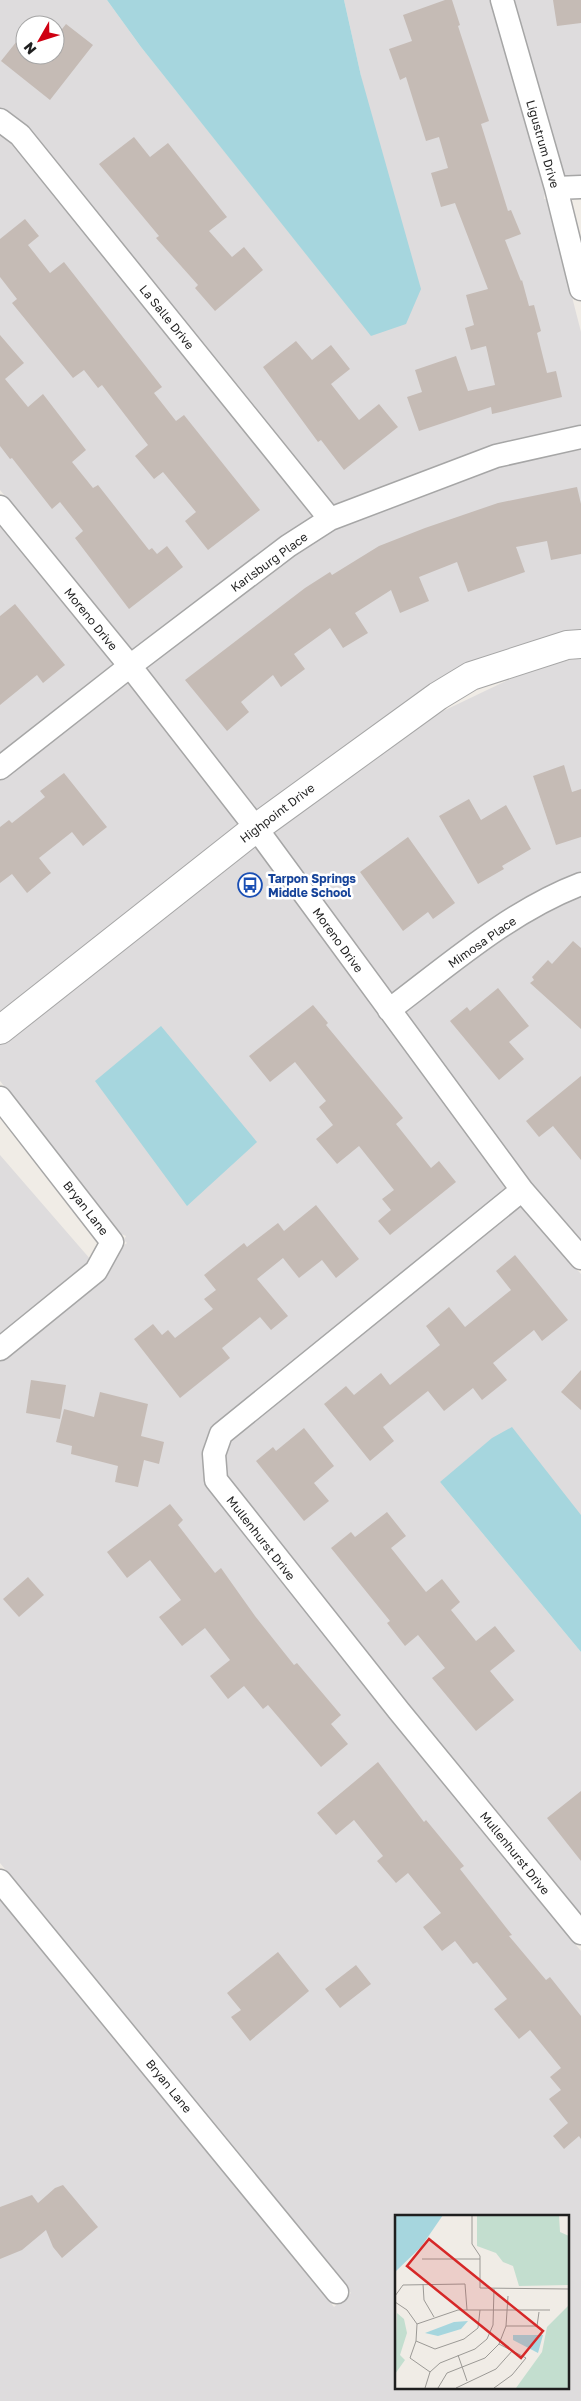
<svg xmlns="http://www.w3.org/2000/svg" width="581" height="2401" font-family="'Golos Text',sans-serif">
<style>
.residential{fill:#dedcdd;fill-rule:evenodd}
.water{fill:#a6d6de}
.building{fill:#c5bbb5}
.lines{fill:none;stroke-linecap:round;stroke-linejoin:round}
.minor-casing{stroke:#a6a6a6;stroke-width:25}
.tertiary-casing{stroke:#a6a6a6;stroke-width:30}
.minor{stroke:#fff;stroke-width:22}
.tertiary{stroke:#fff;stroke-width:28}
.labels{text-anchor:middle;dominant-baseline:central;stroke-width:5;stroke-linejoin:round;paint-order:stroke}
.street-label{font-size:12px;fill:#1f1f1f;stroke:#fff}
.transit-label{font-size:12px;font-weight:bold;fill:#164399;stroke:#fff;text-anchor:start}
.inset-road{fill:none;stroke:#9c9a96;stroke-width:1}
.view{fill:#d62828;fill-opacity:0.15;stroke:#d62828;stroke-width:2.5}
.inset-edge{fill:none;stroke:#1f1f1f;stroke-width:2.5}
</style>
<rect width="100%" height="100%" fill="#f0ece6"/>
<!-- residential -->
<path class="residential" d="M 0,0 L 107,0 L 141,47 L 372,336 L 361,76 L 344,0 L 491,0 L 545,190 L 544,199 L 547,199 L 581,332 L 581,426 L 334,507 L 29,128 L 14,115 L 0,108 ZM 25,25 L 55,25 L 55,55 L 25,55 Z
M 513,0 L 581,0 L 581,176 L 564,177 Z
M 0,132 L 12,142 L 314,517 L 132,652 L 0,490 Z
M 581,447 L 581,634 L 568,635 L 259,813 L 144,667 L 293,554 L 334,528 L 498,466 Z
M 0,525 L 115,665 L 0,756 Z
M 581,658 L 581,874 L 392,996 L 271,829 L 414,725 L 537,666 Z
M 127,680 L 241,827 L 0,1017 L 0,780 Z
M 253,842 L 507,1189 L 214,1427 L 205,1482 L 391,1718 L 581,1951 L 581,2401 L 0,2401 L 0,1899 L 334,2307 L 351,2293 L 0,1863 L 0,1361 L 103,1278 L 120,1248 L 127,1243 L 124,1240 L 126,1236 L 119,1233 L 0,1081 L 0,1042 ZM 396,2216 L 567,2216 L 567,2387 L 396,2387 Z
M 581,895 L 581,1241 L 531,1183 L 404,1011 L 503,937 L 568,900 Z
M 0,1155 L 91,1260 L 0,1336 Z
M 520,1205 L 581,1274 L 581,1515 L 440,1482 L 581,1652 L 581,1916 L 408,1704 L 226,1475 L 224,1454 L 229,1440 Z"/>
<!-- water -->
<path class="water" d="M 107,0 L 344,0 L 361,76 L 421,289 L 406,324 L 371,336 L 141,47 Z
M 161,1026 L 257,1142 L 187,1206 L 95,1081 Z
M 512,1427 L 581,1515 L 581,1652 L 440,1482 L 492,1438 Z"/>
<!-- building -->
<path class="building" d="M 445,0 L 452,0 L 460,25 L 458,26 L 489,121 L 481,124 L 508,211 L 511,210 L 521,234 L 505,240 L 521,281 L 522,280 L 529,306 L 534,305 L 541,331 L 537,333 L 547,373 L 556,371 L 562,397 L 492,414 L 491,407 L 419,431 L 407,397 L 422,392 L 415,370 L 456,356 L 468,391 L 495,385 L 486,346 L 471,350 L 465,328 L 474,325 L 466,295 L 488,289 L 455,203 L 441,207 L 431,173 L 448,168 L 439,137 L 426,141 L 406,77 L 400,80 L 389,49 L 412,41 L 403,15 Z
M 553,0 L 581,0 L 581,23 L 557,26 Z
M 66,24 L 93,45 L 50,100 L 1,61 L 25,31 L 25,55 L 55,55 L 55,38 Z
M 134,137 L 150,157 L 168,143 L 227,217 L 209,231 L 232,257 L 244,247 L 263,270 L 215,311 L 195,288 L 198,285 L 156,238 L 159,236 L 99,164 Z
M 25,219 L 39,236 L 28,245 L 50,273 L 64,262 L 162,387 L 154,393 L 176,421 L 184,415 L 260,510 L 208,550 L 185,521 L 196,512 L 163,472 L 154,479 L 135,456 L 148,445 L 102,385 L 98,388 L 84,370 L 73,378 L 12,303 L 17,299 L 0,277 L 0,239 Z
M 0,335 L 24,363 L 5,379 L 28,407 L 43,394 L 86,450 L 72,462 L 93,488 L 98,485 L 149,550 L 152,548 L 157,554 L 167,546 L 183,567 L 129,609 L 75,538 L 83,531 L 60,502 L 52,509 L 12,458 L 10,459 L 0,446 Z
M 296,341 L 312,360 L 331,345 L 350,369 L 331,384 L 359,420 L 379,404 L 398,427 L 344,470 L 321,440 L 318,442 L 263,367 Z
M 577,487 L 581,504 L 581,554 L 551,560 L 547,541 L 516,547 L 525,572 L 468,592 L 457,562 L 419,577 L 429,601 L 400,613 L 391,590 L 355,613 L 368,633 L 343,648 L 330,628 L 294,654 L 305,669 L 281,687 L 273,675 L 241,702 L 249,712 L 227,731 L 185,680 L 305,588 L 330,572 L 332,575 L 379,546 L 425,528 L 498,503 Z
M 15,604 L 65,665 L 43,683 L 37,675 L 0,705 L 0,616 Z
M 564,765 L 572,792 L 581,789 L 581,837 L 556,845 L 533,776 Z
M 64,773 L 107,827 L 83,846 L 72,832 L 39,858 L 51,873 L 27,893 L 12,874 L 0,883 L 0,827 L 9,820 L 12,823 L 45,797 L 40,791 Z
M 469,799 L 481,820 L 506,805 L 531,849 L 502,866 L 504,869 L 478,884 L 439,816 Z
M 408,837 L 455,903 L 433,919 L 428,912 L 403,931 L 360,872 Z
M 573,941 L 581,948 L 581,1029 L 530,983 L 534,980 L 532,977 L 548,960 L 552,964 Z
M 498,988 L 529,1026 L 509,1042 L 524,1059 L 499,1080 L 450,1021 L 467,1007 L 470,1011 Z
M 313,1005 L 328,1023 L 326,1025 L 403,1118 L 396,1124 L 431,1168 L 439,1161 L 456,1182 L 390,1235 L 378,1221 L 391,1210 L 382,1199 L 394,1190 L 359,1146 L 337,1164 L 316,1139 L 333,1125 L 319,1107 L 326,1101 L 295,1062 L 270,1082 L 249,1056 Z
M 581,1076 L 581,1160 L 553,1126 L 539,1137 L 526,1121 Z
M 316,1205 L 359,1259 L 336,1278 L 322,1260 L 299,1278 L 283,1258 L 257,1279 L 288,1316 L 271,1330 L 260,1317 L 222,1348 L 230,1358 L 180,1398 L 134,1339 L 153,1324 L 162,1335 L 168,1330 L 175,1338 L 213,1309 L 204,1299 L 216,1290 L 204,1275 L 244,1243 L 247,1247 L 278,1223 L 284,1231 Z
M 515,1255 L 568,1320 L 542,1341 L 534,1330 L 493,1363 L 507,1380 L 482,1400 L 473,1388 L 444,1411 L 428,1391 L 383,1427 L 394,1441 L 370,1461 L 324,1404 L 346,1386 L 354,1395 L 381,1373 L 390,1385 L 440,1345 L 426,1326 L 449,1307 L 465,1327 L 511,1290 L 496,1271 Z
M 581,1370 L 581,1410 L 561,1392 Z
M 31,1380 L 66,1385 L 60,1419 L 26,1413 Z
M 100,1392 L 148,1404 L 141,1436 L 164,1442 L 159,1464 L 144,1460 L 138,1487 L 115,1482 L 118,1466 L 71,1454 L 72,1446 L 56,1442 L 64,1409 L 94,1417 Z
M 304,1428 L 334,1466 L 314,1483 L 329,1501 L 304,1521 L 256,1461 L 273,1447 L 276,1451 Z
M 170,1504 L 183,1520 L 178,1525 L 215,1573 L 221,1568 L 255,1616 L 294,1665 L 297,1663 L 341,1715 L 331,1724 L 348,1744 L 321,1767 L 268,1705 L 263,1709 L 244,1686 L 228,1699 L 210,1676 L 230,1660 L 205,1628 L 182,1646 L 159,1617 L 181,1600 L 150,1560 L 127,1578 L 107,1552 Z
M 387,1512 L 406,1536 L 391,1548 L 426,1592 L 442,1579 L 460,1602 L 451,1610 L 476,1641 L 495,1626 L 515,1651 L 490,1671 L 514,1700 L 476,1731 L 432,1678 L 445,1668 L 418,1635 L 405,1646 L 387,1623 L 390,1621 L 331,1548 L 351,1532 L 355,1537 Z
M 28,1577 L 44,1595 L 19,1617 L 3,1599 Z
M 378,1762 L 424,1822 L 426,1820 L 464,1866 L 460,1869 L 512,1935 L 509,1936 L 546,1980 L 550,1977 L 581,2016 L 581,2139 L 579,2136 L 564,2149 L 553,2136 L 568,2123 L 549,2099 L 561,2090 L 550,2077 L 561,2068 L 530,2030 L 519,2039 L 494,2009 L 507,1999 L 477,1962 L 473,1964 L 455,1941 L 442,1951 L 423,1927 L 441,1913 L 408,1873 L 396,1883 L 377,1861 L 383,1856 L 354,1820 L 336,1835 L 317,1813 Z
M 581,1791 L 581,1861 L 547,1818 Z
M 278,1952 L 309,1991 L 250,2041 L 231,2017 L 241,2010 L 227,1993 Z
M 356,1965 L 371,1984 L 340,2008 L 325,1989 Z
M 63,2185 L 98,2227 L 62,2258 L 53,2247 L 46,2230 L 22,2250 L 0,2259 L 0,2207 L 32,2195 L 38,2203 L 55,2188 Z"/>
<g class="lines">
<!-- minor casing -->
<g class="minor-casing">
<path id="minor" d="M 502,0 L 556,188 L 581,289
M 0,120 L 20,135 L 330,519
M 556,188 L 581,187
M 0,507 L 130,666 L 256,828 L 522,1190 L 581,1258
M 0,768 L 130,666 L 288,546 L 330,519 L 496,456 L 581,437
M 389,1010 C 449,965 510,911 581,884
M 0,1098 L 112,1242 L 96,1271 L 0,1349
M 522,1190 L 221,1434 L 214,1454 L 216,1480 L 399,1711 L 581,1933
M 0,1881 L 337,2292"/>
</g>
<!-- tertiary casing -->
<g class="tertiary-casing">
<path id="tertiary" d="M 0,1030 L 256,828 L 438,696 L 471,676 L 567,645 L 581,644"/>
</g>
<!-- minor -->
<use href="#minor" class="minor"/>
<!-- tertiary -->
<use href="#tertiary" class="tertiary"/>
</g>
<!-- icons -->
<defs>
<g id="bus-ring" transform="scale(1.25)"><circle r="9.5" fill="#fff" stroke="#1a4fb4" stroke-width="1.5"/><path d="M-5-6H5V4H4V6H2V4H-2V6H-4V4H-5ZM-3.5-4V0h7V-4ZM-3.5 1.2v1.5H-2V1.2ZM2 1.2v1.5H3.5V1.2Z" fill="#1a4fb4"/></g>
</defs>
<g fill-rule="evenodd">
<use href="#bus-ring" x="250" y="885"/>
</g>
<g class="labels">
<!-- street labels -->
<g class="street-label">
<text transform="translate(543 144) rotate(74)">Ligustrum Drive</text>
<text transform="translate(167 317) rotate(51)">La Salle Drive</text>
<text transform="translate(269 562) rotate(-36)">Karlsburg Place</text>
<text transform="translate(91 619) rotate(51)">Moreno Drive</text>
<text transform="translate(277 813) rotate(-37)">Highpoint Drive</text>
<text transform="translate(338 940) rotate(54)">Moreno Drive</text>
<text transform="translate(482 942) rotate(-35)">Mimosa Place</text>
<text transform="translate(86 1208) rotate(52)">Bryan Lane</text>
<text transform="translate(261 1538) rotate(52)">Mullenhurst Drive</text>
<text transform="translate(515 1853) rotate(51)">Mullenhurst Drive</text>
<text transform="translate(169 2086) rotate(51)">Bryan Lane</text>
</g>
<!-- transit labels -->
<g class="transit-label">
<text x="268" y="878">Tarpon Springs<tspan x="268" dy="14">Middle School</tspan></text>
</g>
</g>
<!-- overview -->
<g transform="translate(395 2215)">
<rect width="174" height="174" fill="#f0ece6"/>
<path d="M 82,0 L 164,0 L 165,17 L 174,21 L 174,70 L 124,71 L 118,51 L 108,47 L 101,38 L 82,31 ZM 174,90 L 174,173 L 121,173 L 147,137 L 152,112 ZM 2,98 L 9,104 L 12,118 L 5,140 L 10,145 L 0,159 Z" fill="#c3decf"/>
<path d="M 0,0 L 48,0 L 26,32 L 0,57 ZM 73,106 L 66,114 L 43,121 L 30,118 L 59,107 ZM 118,120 L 148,120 L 143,138 L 118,125 Z" fill="#a6d6de"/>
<path class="inset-road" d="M 77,0 L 77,29 L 85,41 L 85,73 L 174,74M 27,44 L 85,44M 28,69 L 29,85 L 39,102M 0,81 L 8,70 L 70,69 L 72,95M 0,87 L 12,95 L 22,109 L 21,126 L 15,143 L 35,157M 22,109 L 63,95 L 155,95M 111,111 L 142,111 L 144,97M 21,126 L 40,134 L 69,124 L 83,113 L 85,95M 63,140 L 72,166M 30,173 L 35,157 L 45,148 L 80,134 L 92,124 L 98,110 L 99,74M 43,173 L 52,158 L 90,143 L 104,129 L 111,111 L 113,81M 61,173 L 101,154 L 118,135M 99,173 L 117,160 L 131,143 L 104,129"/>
<path class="view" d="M 34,24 L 148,116 L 126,143 L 12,51 Z"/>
<rect width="174" height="174" class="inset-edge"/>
</g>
<!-- north arrow -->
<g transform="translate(40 40) rotate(231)"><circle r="24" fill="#ffffff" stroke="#a5a5a5"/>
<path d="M0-4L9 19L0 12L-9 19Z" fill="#cf0012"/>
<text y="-8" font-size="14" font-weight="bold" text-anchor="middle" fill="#1f1f1f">N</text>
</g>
</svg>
